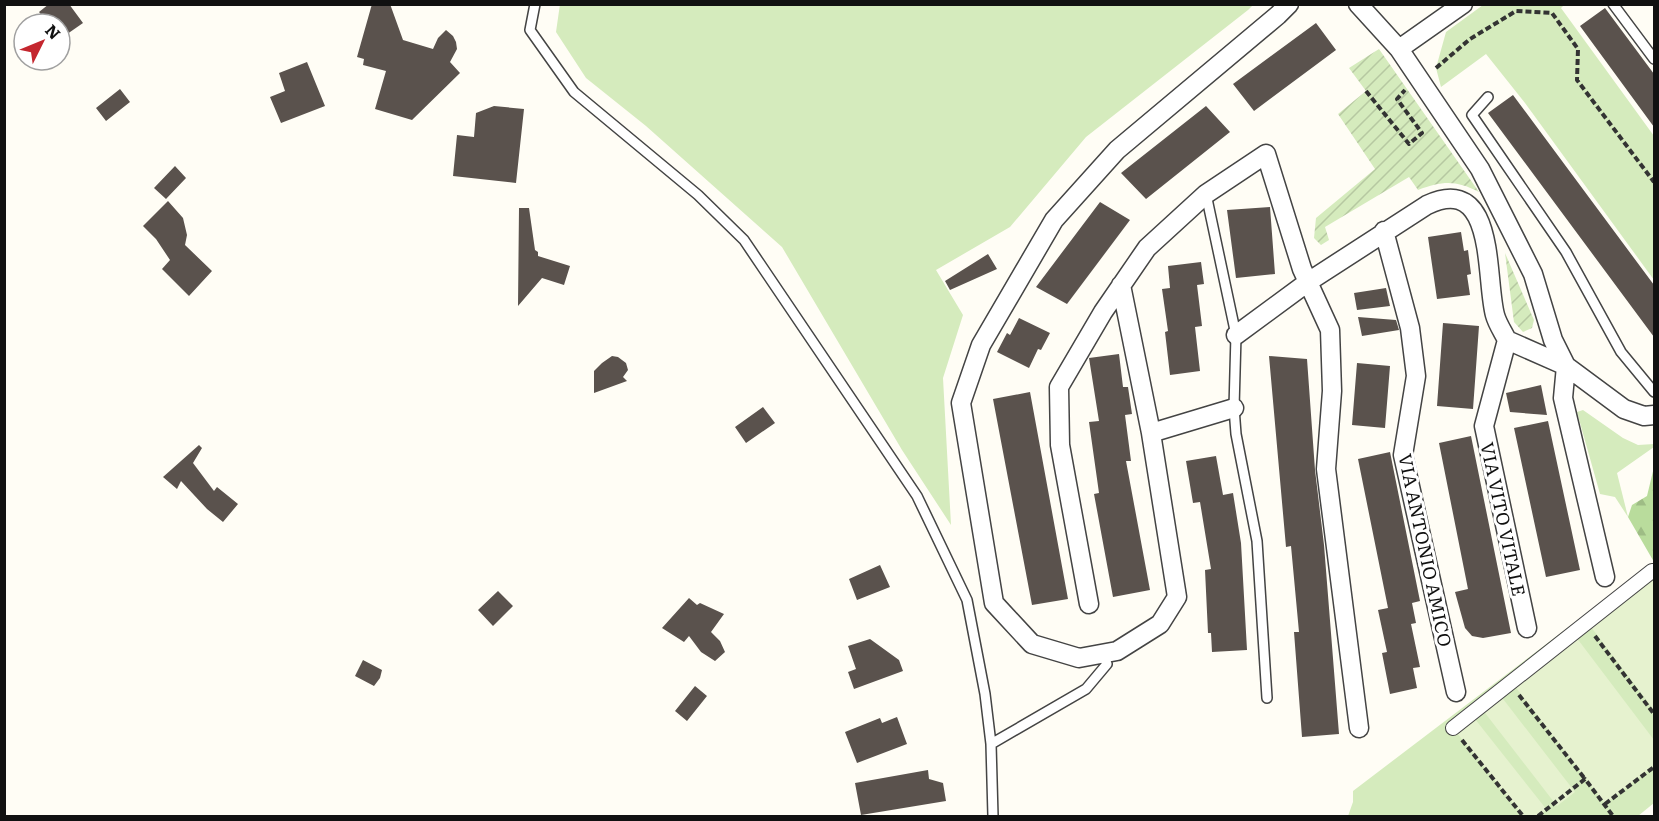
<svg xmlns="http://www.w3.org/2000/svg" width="1659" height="821" font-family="Literata,serif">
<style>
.grass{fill:#d5ebbd}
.forest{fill:url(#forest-firs)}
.garden{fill:url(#garden-furrows)}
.pitch{fill:#e6f2cf}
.building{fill:#5a524d}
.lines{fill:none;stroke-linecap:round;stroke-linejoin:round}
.service-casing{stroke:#444;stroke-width:12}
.pedestrian-casing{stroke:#444;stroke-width:16}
.minor-casing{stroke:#444;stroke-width:21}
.path{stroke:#333;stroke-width:4;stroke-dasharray:6 3;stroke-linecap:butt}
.service{stroke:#fff;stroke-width:9}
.pedestrian{stroke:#fff;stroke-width:14}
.minor{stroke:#fff;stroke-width:18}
.labels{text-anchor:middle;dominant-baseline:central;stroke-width:6;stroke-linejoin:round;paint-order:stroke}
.street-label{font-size:18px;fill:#111;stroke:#fff}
</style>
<defs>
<pattern id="forest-firs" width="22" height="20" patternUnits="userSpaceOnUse" patternTransform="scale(1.5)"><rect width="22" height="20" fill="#b9dc9c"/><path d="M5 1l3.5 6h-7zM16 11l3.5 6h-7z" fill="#9ebc85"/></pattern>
<pattern id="garden-furrows" width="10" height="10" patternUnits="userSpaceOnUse" patternTransform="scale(1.5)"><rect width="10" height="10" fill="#d5ebbd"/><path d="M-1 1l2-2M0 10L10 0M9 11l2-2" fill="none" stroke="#b6c8a1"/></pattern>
</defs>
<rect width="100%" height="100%" fill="#fffdf5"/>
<!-- grass -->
<path class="grass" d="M 560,4 L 1253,4 L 1253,5 L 1248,10 L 1086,137 L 1010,227 L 936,270 L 963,315 L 943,378 L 951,525 L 902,450 L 782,247 L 646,126 L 586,78 L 556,32 Z
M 1483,5 L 1564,5 L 1561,8 L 1654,136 L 1654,280 L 1525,103 L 1486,54 L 1441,87 L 1436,68 L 1446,32 Z
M 1583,410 L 1623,438 L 1638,445 L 1654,444 L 1654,447 L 1617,473 L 1628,517 L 1615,497 L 1600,494 L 1577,412 Z
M 1654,562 L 1654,803 L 1638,816 L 1348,816 L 1353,802 L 1353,791 Z"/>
<!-- forest -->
<path class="forest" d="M 1654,467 L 1654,562 L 1628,517 L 1632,505 L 1647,496 Z"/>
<!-- garden -->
<path class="garden" d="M 1379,49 L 1479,192 C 1455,180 1443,181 1418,190 L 1409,177 L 1325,227 L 1329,240 L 1321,245 L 1314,238 L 1316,218 L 1375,169 L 1338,114 L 1366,91 L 1349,68 Z
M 1505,253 L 1534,320 L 1532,328 L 1523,332 L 1514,322 Z"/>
<!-- pitch -->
<path class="pitch" d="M 1654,579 L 1654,710 L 1591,627 Z
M 1576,637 L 1654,740 L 1654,766 L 1605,804 L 1514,685 Z
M 1500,695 L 1575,792 L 1557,806 L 1482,709 Z
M 1471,714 L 1547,810 L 1538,816 L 1523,816 L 1453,728 Z"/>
<!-- building -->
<path class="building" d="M 49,4 L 69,4 L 83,23 L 60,39 L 60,24 L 49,24 L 39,12 Z
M 372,4 L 390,4 L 403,40 L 433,49 L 438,38 L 446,30 L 453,36 L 456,42 L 457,49 L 450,62 L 460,73 L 412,120 L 375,109 L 386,71 L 363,65 L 364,59 L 357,57 Z
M 1605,8 L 1654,74 L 1654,127 L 1580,26 Z
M 1316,23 L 1336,50 L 1254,111 L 1233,84 Z
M 307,62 L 325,106 L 281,123 L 270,97 L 285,91 L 279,73 Z
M 120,89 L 130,102 L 106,121 L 96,108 Z
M 1513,95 L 1654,285 L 1654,337 L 1488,113 Z
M 494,106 L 524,109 L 516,183 L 453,176 L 457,135 L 474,137 L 476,113 Z
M 1206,106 L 1230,132 L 1146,199 L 1121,173 Z
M 175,166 L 186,178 L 166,199 L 154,188 Z
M 168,201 L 183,218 L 187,235 L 185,245 L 212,271 L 189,296 L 162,269 L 170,260 L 156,239 L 143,226 Z
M 1100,202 L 1130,220 L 1067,304 L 1036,287 Z
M 1270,207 L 1275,274 L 1236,278 L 1227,210 Z
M 519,208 L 529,208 L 535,250 L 538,252 L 538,256 L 570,266 L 564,285 L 542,278 L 518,306 Z
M 1461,232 L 1464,251 L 1468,250 L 1471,274 L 1467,275 L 1470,295 L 1437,299 L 1428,237 Z
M 988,254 L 997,269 L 950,290 L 945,281 Z
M 1201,262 L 1204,284 L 1197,285 L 1202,326 L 1195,327 L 1200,371 L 1170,375 L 1165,332 L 1168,331 L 1162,289 L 1170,288 L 1168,266 Z
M 1386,288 L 1390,306 L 1357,310 L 1354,293 Z
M 1358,317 L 1396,320 L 1399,330 L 1362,336 Z
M 1019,318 L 1050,333 L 1041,350 L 1038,349 L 1029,368 L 997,352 L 1007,333 L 1010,335 Z
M 1443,323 L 1479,326 L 1473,409 L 1437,406 Z
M 1119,354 L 1123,387 L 1128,387 L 1132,414 L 1125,415 L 1131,461 L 1126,461 L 1150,590 L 1113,597 L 1094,494 L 1099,493 L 1089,422 L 1099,421 L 1089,358 Z
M 612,356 L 618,357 L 626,363 L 628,370 L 623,377 L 627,381 L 594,393 L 594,371 L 602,363 Z
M 1269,356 L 1307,359 L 1315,470 L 1324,545 L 1339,734 L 1302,737 L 1294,632 L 1299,632 L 1291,546 L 1286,547 Z
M 1357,363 L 1390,366 L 1385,428 L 1352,425 Z
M 1541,385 L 1547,415 L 1510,412 L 1506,393 Z
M 1030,392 L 1068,599 L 1032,605 L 993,399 Z
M 763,407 L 775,423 L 746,443 L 735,427 Z
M 1548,421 L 1580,570 L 1546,577 L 1514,428 Z
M 1471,436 L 1511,633 L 1483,638 L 1472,636 L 1465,628 L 1455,592 L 1468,589 L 1439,443 Z
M 199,445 L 202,448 L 193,463 L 214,491 L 217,487 L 238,504 L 223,522 L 207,509 L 181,481 L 177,489 L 163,477 Z
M 1390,452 L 1420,601 L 1412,603 L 1416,623 L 1411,624 L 1420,667 L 1413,668 L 1417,688 L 1390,694 L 1382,653 L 1387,652 L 1378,610 L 1388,608 L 1358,459 Z
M 1216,456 L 1223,495 L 1233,493 L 1241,543 L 1247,650 L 1212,652 L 1211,633 L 1208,633 L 1205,570 L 1211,569 L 1200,502 L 1193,503 L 1186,461 Z
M 880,565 L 890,587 L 857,600 L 849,579 Z
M 498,591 L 513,606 L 493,626 L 478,610 Z
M 689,598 L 697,605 L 700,603 L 724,614 L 711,632 L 720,641 L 725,652 L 715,661 L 701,652 L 689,636 L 684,642 L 662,628 Z
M 870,639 L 899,660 L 903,671 L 854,689 L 848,672 L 856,669 L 848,646 Z
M 363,660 L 382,670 L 380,678 L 374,686 L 355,676 Z
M 695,686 L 707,696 L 687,721 L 675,711 Z
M 897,717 L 907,744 L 857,763 L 845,732 L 880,718 L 882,723 Z
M 928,770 L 929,779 L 943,783 L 946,801 L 861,815 L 855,783 Z"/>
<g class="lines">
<!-- service casing -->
<g class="service-casing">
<path id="service" d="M 535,4 L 530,30 L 574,92 L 698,195 L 744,240 L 917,496 L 967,600 L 985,694 L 991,744 L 993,816
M 1613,4 L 1654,59
M 1488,97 L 1472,115 L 1566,252 L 1621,352 L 1654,392
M 1206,194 L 1236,335 L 1234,408 L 1236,434 L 1257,541 L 1267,698
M 991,744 L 1086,689 L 1107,664 L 1103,654"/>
</g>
<!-- pedestrian casing -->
<g class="pedestrian-casing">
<path id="pedestrian" d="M 1453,728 L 1652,571"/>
</g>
<!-- minor casing -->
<g class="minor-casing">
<path id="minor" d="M 1358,4 L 1399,49 L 1480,169 L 1533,274 L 1553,340 L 1566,366 L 1624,409 L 1644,416 L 1654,415
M 1399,49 L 1463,4
M 1384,231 L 1410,328 L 1416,376 L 1403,455 L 1456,692
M 1121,285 L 1151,433 L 1177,597 L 1160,624 L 1117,651 L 1079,658 L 1032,644 L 994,603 L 961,403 L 981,345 L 1054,220 L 1117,150 L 1278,15 L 1289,4
M 1236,335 L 1308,282 L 1427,205 C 1497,172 1485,279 1495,315 C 1497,323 1503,332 1507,340 L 1566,366 L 1563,398 L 1605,577
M 1507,340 L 1484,426 L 1527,628
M 1151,433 L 1234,408
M 1089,604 L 1060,445 L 1059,387 L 1103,312 L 1147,248 L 1206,194 L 1266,154 L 1302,269 L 1330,330 L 1332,391 L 1326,469 L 1359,728"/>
</g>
<!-- path -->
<path class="path" d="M 1436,68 L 1470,39 L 1516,11 L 1552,13 L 1578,49 L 1577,80 L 1654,182
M 1366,91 L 1409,144 L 1422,133 L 1397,99 L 1405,90
M 1595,636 L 1654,714
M 1519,695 L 1585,779
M 1462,740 L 1523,816
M 1605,804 L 1654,767
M 1538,816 L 1585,779 L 1613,816"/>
<!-- service -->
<use href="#service" class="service"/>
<!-- pedestrian -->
<use href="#pedestrian" class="pedestrian"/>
<!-- minor -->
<use href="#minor" class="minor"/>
</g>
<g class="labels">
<!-- street labels -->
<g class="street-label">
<text transform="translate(1504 519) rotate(78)">VIA VITO VITALE</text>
<text transform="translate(1426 550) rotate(78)">VIA ANTONIO AMICO</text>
</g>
</g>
<!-- border -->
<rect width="1659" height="821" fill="none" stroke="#111111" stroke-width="12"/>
<!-- north arrow -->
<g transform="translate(42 42) rotate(47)"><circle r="28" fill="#ffffff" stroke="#a0a0a0" stroke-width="1.5"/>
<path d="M0-4.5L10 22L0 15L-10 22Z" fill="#c4262e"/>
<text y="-9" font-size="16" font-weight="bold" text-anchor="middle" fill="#111111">N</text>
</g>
</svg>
